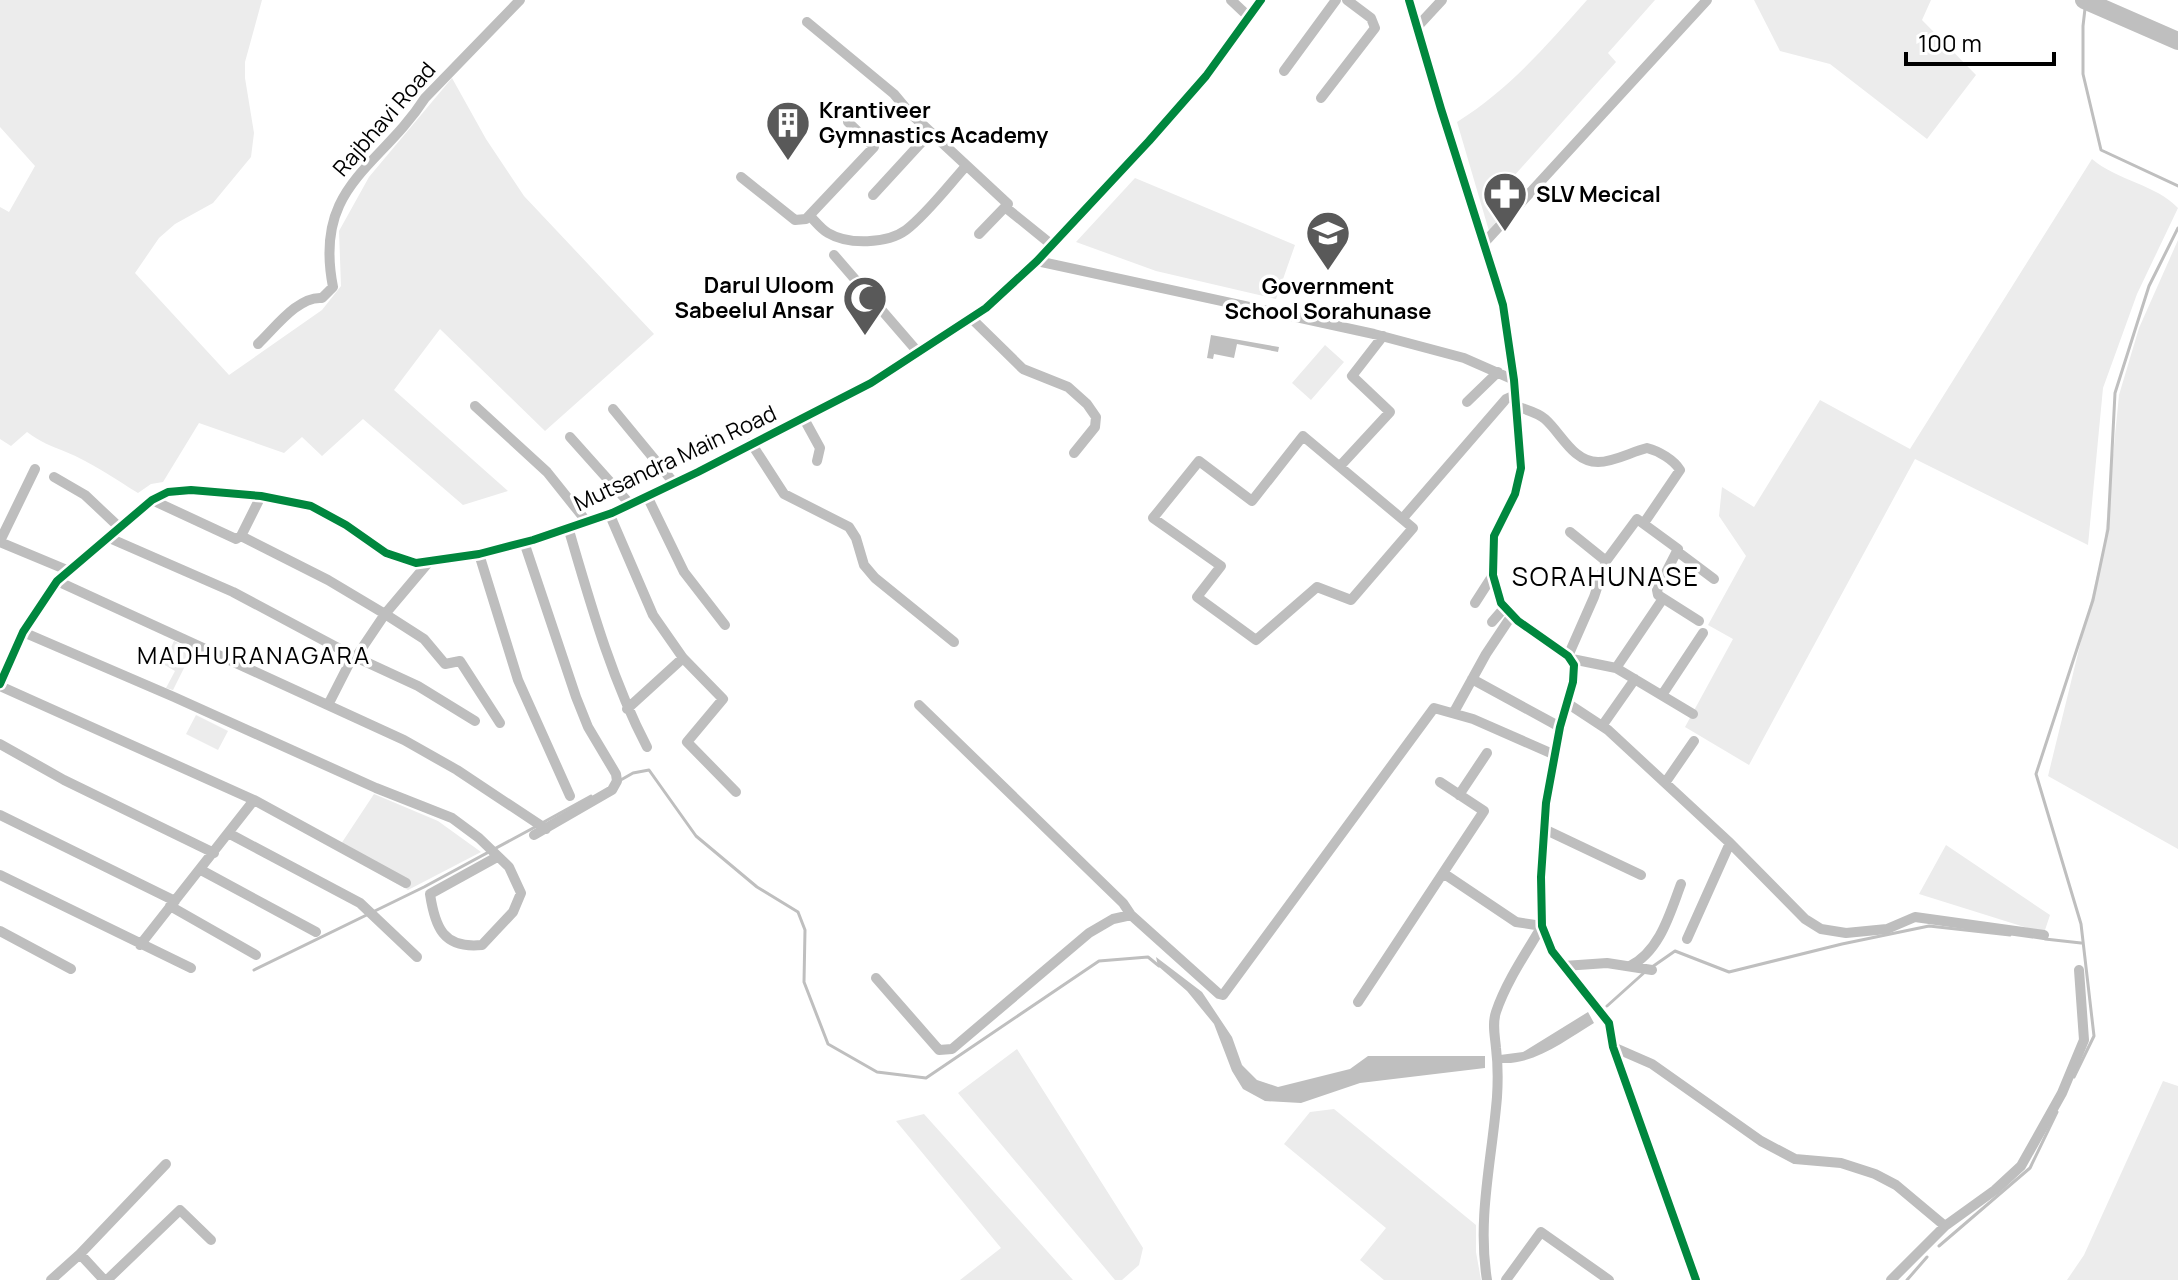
<svg xmlns="http://www.w3.org/2000/svg" width="2178" height="1280" font-family="Manrope,sans-serif">
<style>
.green{fill:#ececec}
.water{fill:#bfbfbf}
.lines{fill:none;stroke-linecap:round;stroke-linejoin:round}
.stream{stroke:#bfbfbf;stroke-width:3}
.river{stroke:#bfbfbf;stroke-width:18}
.minor{stroke:#bebebe;stroke-width:10}
.cycleway-casing{stroke:#fff;stroke-width:13}
.cycleway{stroke:#00873e;stroke-width:8}
.labels{text-anchor:middle;dominant-baseline:central;stroke-width:7;stroke-linejoin:round;paint-order:stroke}
.poi-label{font-size:22px;font-weight:bold;fill:#000;stroke:#fff;text-anchor:start}
.street-label{font-size:22px;fill:#000;stroke:#fff}
.neighbourhood-label{font-size:24px;letter-spacing:2px;fill:#000;stroke:#fff}
.quarter-label{font-size:26px;letter-spacing:2px;fill:#000;stroke:#fff}
</style>
<rect width="100%" height="100%" fill="#fff"/>
<!-- green -->
<path class="green" d="M 0,0 L 262,0 L 245,62 L 245,78 L 254,133 L 251,157 L 213,203 L 175,224 L 159,238 L 135,273 L 229,375 L 322,310 L 341,286 L 339,231 L 369,177 L 452,78 L 486,139 L 524,196 L 654,334 L 545,431 L 440,329 L 394,390 L 508,491 L 463,505 L 363,419 L 322,456 L 302,437 L 284,453 L 199,423 L 163,482 L 151,484 L 138,493 C 115,479 91,462 66,452 C 49,445 42,443 27,432 L 11,446 L 0,439 L 0,207 L 9,212 L 35,166 L 0,127 Z
M 1587,0 L 1655,0 L 1608,53 L 1616,62 L 1504,187 L 1513,199 L 1489,231 L 1457,122 C 1509,90 1547,45 1587,0 Z
M 1754,0 L 1931,0 L 1922,20 L 1976,75 L 1927,139 L 1830,64 L 1780,51 Z
M 2092,159 C 2116,180 2157,185 2178,208 L 2137,294 L 2103,388 L 2088,545 L 1915,459 L 1749,765 L 1685,727 L 1733,639 L 1708,625 L 1746,556 L 1719,516 L 1722,487 L 1754,507 L 1820,400 L 1910,449 Z
M 1135,178 L 1295,245 L 1276,299 L 1156,271 L 1076,242 Z
M 2178,240 L 2178,849 L 2048,776 L 2104,547 L 2119,395 L 2139,328 Z
M 1325,345 L 1344,362 L 1311,400 L 1292,383 Z
M 174,641 L 193,650 L 173,690 L 166,688 L 175,671 L 163,664 Z
M 196,715 L 228,731 L 218,750 L 186,734 Z
M 374,794 L 438,821 L 481,852 L 408,890 L 337,850 Z
M 1946,845 L 2050,915 L 2044,933 L 1919,894 Z
M 1017,1049 L 1143,1248 L 1139,1265 L 1122,1280 L 1115,1280 L 958,1093 Z
M 2163,1081 L 2178,1086 L 2178,1280 L 2067,1280 L 2084,1255 Z
M 1334,1109 L 1476,1225 L 1476,1252 L 1481,1280 L 1384,1280 L 1360,1260 L 1386,1228 L 1284,1144 L 1310,1112 Z
M 924,1114 L 1073,1280 L 960,1280 L 1001,1248 L 896,1121 Z"/>
<!-- water -->
<path class="water" d="M 1211,335 L 1279,347 L 1278,352 L 1237,344 L 1234,358 L 1214,354 L 1213,359 L 1207,358 Z
M 1156,957 L 1202,992 L 1232,1037 L 1242,1065 L 1257,1080 L 1278,1087 L 1350,1069 L 1368,1056 L 1485,1056 L 1485,1068 L 1360,1083 L 1301,1103 L 1265,1101 L 1243,1089 L 1232,1071 L 1214,1024 L 1187,991 L 1158,966 Z
M 1588,1012 L 1594,1023 C 1567,1039 1535,1065 1502,1063 L 1500,1055 L 1523,1052 Z"/>
<g class="lines">
<!-- stream -->
<path class="stream" d="M 2086,0 L 2083,26 L 2083,74 L 2101,150 L 2178,186
M 619,781 L 633,773 L 649,770 L 696,836 L 757,887 L 798,912 L 805,930 L 804,982 L 828,1044 L 877,1072 L 926,1078 L 1099,961 L 1148,957 L 1159,966
M 542,823 L 591,796
M 2045,939 L 2081,943
M 1652,967 L 1675,951 L 1729,972 L 1842,944 L 1929,926 L 2010,935
M 254,970 L 424,887 L 535,827
M 1607,1006 L 1646,971
M 2074,1077 L 2094,1036 L 2081,924 L 2036,774 L 2093,600 L 2108,529 L 2115,393 L 2149,286 L 2178,228
M 1939,1246 L 2030,1168 L 2057,1112
M 1907,1280 L 1927,1257"/>
<!-- river -->
<path class="river" d="M 2084,0 L 2178,41"/>
<!-- minor -->
<path class="minor" d="M 1231,0 L 1249,17
M 1409,0 L 1441,109 L 1495,279 L 1503,305 L 1514,380 L 1521,468 L 1515,494 L 1494,536 L 1493,575 L 1501,603 L 1518,621 L 1568,656 L 1574,665 L 1573,682 L 1560,727 L 1546,803 L 1541,877 L 1542,926 L 1552,951 L 1609,1023 L 1613,1047 L 1696,1280
M 807,22 L 894,94 L 909,112 L 1008,204 L 979,234
M 1417,27 L 1442,0
M 1284,71 L 1336,0
M 1321,98 L 1375,28 L 1371,18 L 1347,0
M 741,177 L 795,220 L 806,219 L 874,147 L 848,122
M 873,195 L 930,133
M 1005,207 L 1052,245
M 810,216 C 815,221 821,229 828,233 C 848,245 887,244 906,230 C 926,215 949,185 966,166
M 1484,243 L 1707,0
M 834,255 L 917,351
M 1037,261 L 1374,334 L 1464,358 L 1514,380
M 971,318 L 1023,369 L 1068,387 L 1087,404 L 1096,417 L 1095,427 L 1074,453
M 258,344 C 275,328 298,296 322,298 L 333,287 C 313,185 380,168 425,98 L 520,0
M 1467,402 L 1498,372
M 475,406 L 547,472 L 587,522
M 1516,406 C 1526,410 1537,412 1545,419 C 1561,433 1573,462 1598,462 C 1614,462 1631,452 1647,448 C 1659,451 1674,460 1680,470 L 1644,523
M 613,409 L 674,483
M 803,417 L 820,448 L 817,461
M 1303,436 L 1413,528 L 1351,600 L 1317,587 L 1256,640 L 1197,597 L 1221,566 L 1153,518 L 1199,461 L 1252,501 Z
M 570,437 L 629,503
M 751,443 L 784,494 L 849,527 L 856,538 L 864,565 L 875,578 L 954,642
M 1341,465 L 1390,412 L 1352,376 L 1383,336
M 54,477 L 85,495 L 119,527
M 647,496 L 684,572 L 725,625
M 152,500 L 236,539 L 241,536 L 328,580 L 385,614 L 424,639 L 445,664 L 460,661 L 500,723
M 609,513 L 653,615 L 683,658 L 723,699 L 687,742 L 736,792
M 1403,518 L 1506,399 L 1515,395
M 568,527 C 590,602 611,678 647,747
M 1570,532 L 1606,561
M 241,536 L 261,496
M 107,537 L 233,592 L 353,656 L 418,686 L 475,721
M 0,541 L 35,469
M 0,542 L 67,570
M 524,542 L 576,697 L 588,727 L 616,774 L 617,781 L 612,790 L 534,835
M 1678,552 L 1714,579
M 479,554 L 518,680 L 570,796
M 57,581 L 404,740 L 457,770 L 546,829
M 1475,603 L 1493,575
M 1492,622 L 1505,607
M 23,632 L 174,697 L 376,788 L 452,818 L 479,838 L 509,867 L 521,893 L 513,912 L 482,945 C 443,949 435,927 430,894 L 497,857
M 1568,656 L 1594,597 L 1606,561 L 1637,519 L 1678,549 L 1657,590 L 1658,595 L 1699,621
M 356,657 L 385,614 L 428,563
M 1572,659 L 1616,668 L 1693,714
M 1616,668 L 1660,603
M 1472,679 L 1560,727
M 0,684 L 23,632 L 57,581 L 152,500 L 168,492 L 191,490 L 261,496 L 311,506 L 346,525 L 386,553 L 416,563 L 479,554 L 533,540 L 612,513 L 698,472 L 871,383 L 986,308 L 1037,261 L 1149,141 L 1206,76 L 1261,0
M 0,686 L 254,800 L 406,883
M 1662,695 L 1703,633
M 1567,703 L 1608,730 L 1730,843 L 1805,919 L 1821,929 L 1846,933 L 1887,929 L 1915,917 L 2044,935
M 328,705 L 353,656
M 919,705 L 1123,903 L 1131,915 L 1219,994 L 1223,995 L 1434,708 L 1473,719 L 1555,755
M 627,709 L 683,658
M 1454,712 L 1486,654 L 1512,615
M 1602,726 L 1635,679
M 0,744 L 64,780 L 214,853
M 1440,782 L 1484,811 L 1443,873 L 1516,922 L 1542,926 C 1526,953 1506,982 1496,1012 C 1492,1024 1495,1036 1496,1048 C 1498,1064 1498,1081 1497,1097 C 1492,1159 1477,1218 1487,1280
M 1665,783 L 1694,741
M 1459,795 L 1487,753
M 0,815 L 175,901
M 1544,829 L 1641,875
M 230,834 L 360,903 L 417,957
M 201,870 L 316,932
M 0,875 L 191,968
M 170,906 L 256,955
M 0,931 L 71,969
M 1687,939 L 1730,843
M 140,945 L 254,800
M 1564,966 L 1607,963 L 1652,970
M 1630,966 C 1660,951 1670,913 1681,884
M 876,978 L 939,1050 L 952,1049 L 1089,933 L 1113,919 L 1131,915
M 1358,1002 L 1443,873
M 1613,1047 L 1652,1064 L 1761,1141 L 1795,1159 L 1841,1163 L 1875,1174 L 1896,1185 L 1945,1226
M 80,1254 L 104,1280
M 51,1280 L 80,1254 L 166,1164
M 107,1280 L 180,1210 L 211,1240
M 1506,1280 L 1541,1232 L 1609,1280
M 1891,1280 L 1945,1226 L 1995,1190 L 2021,1166 L 2062,1093 L 2084,1040 L 2079,970"/>
<!-- cycleway casing -->
<g class="cycleway-casing">
<path id="cycleway" d="M 1409,0 L 1441,109 L 1495,279 L 1503,305 L 1514,380 L 1521,468 L 1515,494 L 1494,536 L 1493,575 L 1501,603 L 1518,621 L 1568,656 L 1574,665 L 1573,682 L 1560,727 L 1546,803 L 1541,877 L 1542,926 L 1552,951 L 1609,1023 L 1613,1047 L 1696,1280
M 0,684 L 23,632 L 57,581 L 152,500 L 168,492 L 191,490 L 261,496 L 311,506 L 346,525 L 386,553 L 416,563 L 479,554 L 533,540 L 612,513 L 698,472 L 871,383 L 986,308 L 1037,261 L 1149,141 L 1206,76 L 1261,0"/>
</g>
<!-- cycleway -->
<use href="#cycleway" class="cycleway"/>
</g>
<!-- icons -->
<defs>
<g id="building-pin" transform="scale(2.3)"><path d="M0 17L-7.5 6A9.5 9.5 0 1 1 7.5 6Z" fill="#595959" stroke="#fff"/><path d="M-4-6H4V6H1V3H-1V6H-4ZM-2.5-4.3h1.7v1.8h-1.7ZM.8-4.3h1.7v1.8H.8ZM-2.5-1h1.7V.8h-1.7ZM.8-1h1.7V.8H.8Z" fill="#fff"/></g>
<g id="pharmacy-pin" transform="scale(2.3)"><path d="M0 17L-7.5 6A9.5 9.5 0 1 1 7.5 6Z" fill="#595959" stroke="#fff"/><path d="M-2-6h4v4h4v4h-4v4h-4v-4h-4v-4h4Z" fill="#fff"/></g>
<g id="school-pin" transform="scale(2.3)"><path d="M0 17L-7.5 6A9.5 9.5 0 1 1 7.5 6Z" fill="#595959" stroke="#fff"/><path d="M0-5L7-2L0 1L-7-2ZM-4 1L0 2.5L4 1V4Q0 6-4 4Z" fill="#fff"/></g>
<g id="mosque-pin" transform="scale(2.3)"><path d="M0 17L-7.5 6A9.5 9.5 0 1 1 7.5 6Z" fill="#595959" stroke="#fff"/><path d="M3.5-4.9A6 6 0 1 0 3.5 4.9A5 5 0 1 1 3.5-4.9Z" fill="#fff"/></g>
</defs>
<g fill-rule="evenodd">
<use href="#building-pin" x="788" y="123"/>
<use href="#pharmacy-pin" x="1505" y="194"/>
<use href="#school-pin" x="1328" y="233"/>
<use href="#mosque-pin" x="865" y="298"/>
</g>
<g class="labels">
<!-- poi labels -->
<g class="poi-label">
<text x="819" y="110">Krantiveer<tspan x="819" dy="25">Gymnastics Academy</tspan></text>
<text x="1536" y="194">SLV Mecical</text>
<text x="834" y="285" text-anchor="end">Darul Uloom<tspan x="834" dy="25">Sabeelul Ansar</tspan></text>
<text x="1328" y="286" text-anchor="middle">Government<tspan x="1328" dy="25">School Sorahunase</tspan></text>
</g>
<!-- street labels -->
<g class="street-label">
<text transform="translate(384 119) rotate(-49)">Rajbhavi Road</text>
<text transform="translate(675 458) rotate(-25)">Mutsandra Main Road</text>
</g>
<!-- neighbourhood labels -->
<g class="neighbourhood-label">
<text x="254" y="654">MADHURANAGARA</text>
</g>
<!-- quarter labels -->
<g class="quarter-label">
<text x="1606" y="576">SORAHUNASE</text>
</g>
</g>
<!-- scale -->
<path d="M1906 52v12h148v-12" fill="none" stroke="#000000" stroke-width="4"/>
<text x="1918" y="52" font-size="24" fill="#000000" stroke="#ffffff" stroke-width="6" paint-order="stroke">100 m</text>
</svg>
